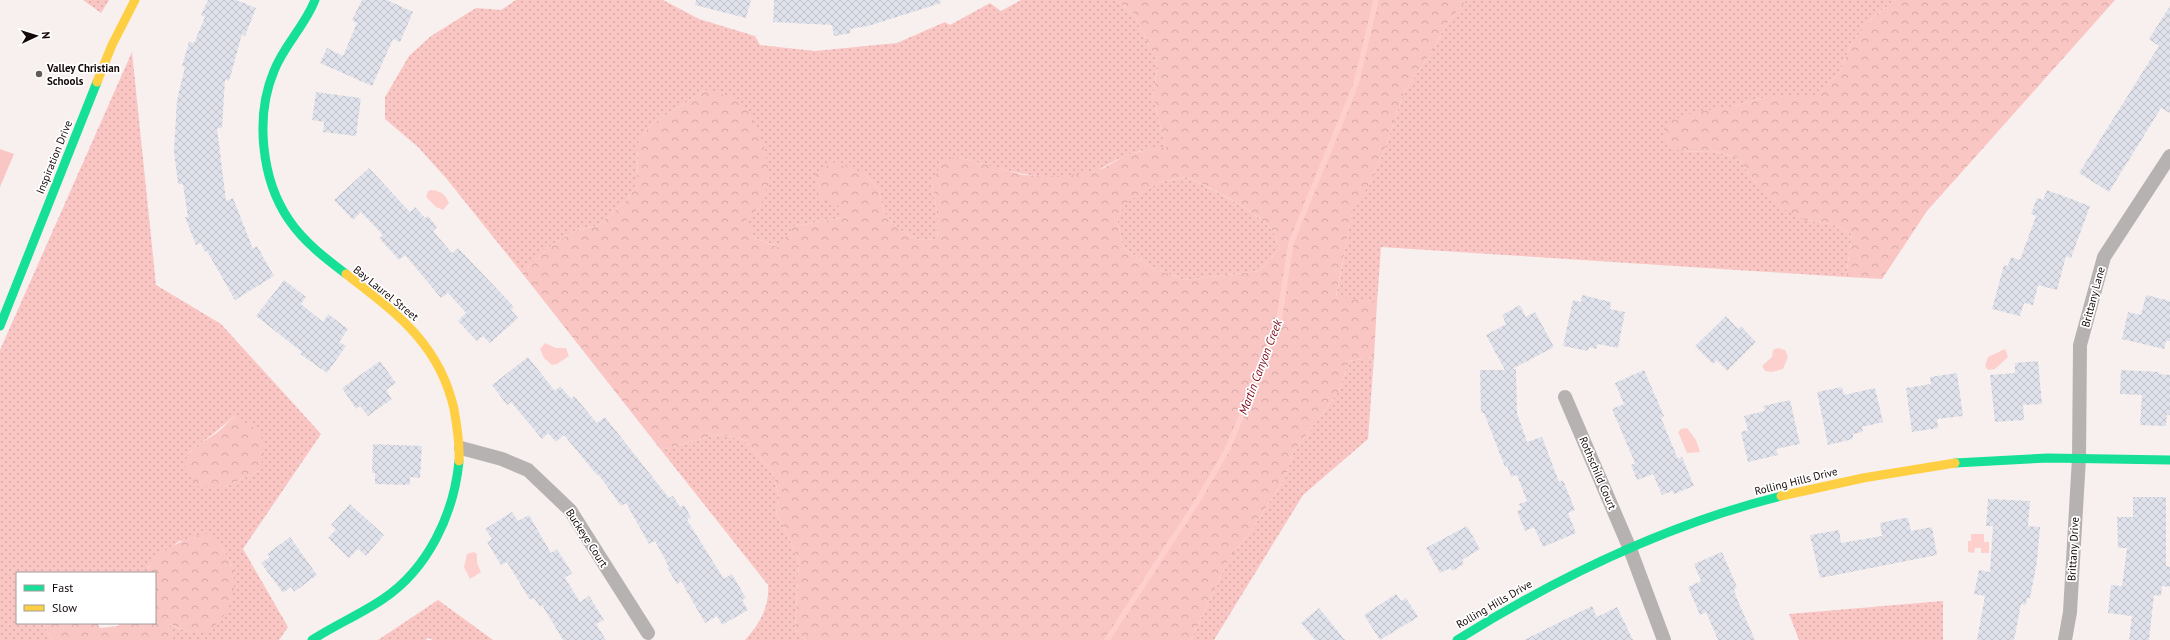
<svg xmlns="http://www.w3.org/2000/svg" width="2170" height="640" font-family="'PT Sans',sans-serif">
<style>
.grass{fill:url(#grass-dots);fill-rule:evenodd}
.forest{fill:url(#forest-crowns);fill-rule:evenodd}
.pitch{fill:#fac6c4}
.water{fill:#fdd0cd}
.lines{fill:none;stroke-linecap:round;stroke-linejoin:round}
.stream{stroke:#fdd0cd;stroke-width:5.5}
.building{fill:url(#building-cross-hatch)}
.street{stroke:#b7b2b2;stroke-width:14}
.fast{stroke:#16e098;stroke-width:9}
.slow{stroke:#ffcf43;stroke-width:9}
.poi-dot{fill:#635958;stroke:#fff;stroke-width:1.5}
.labels{text-anchor:middle;dominant-baseline:central;stroke-width:3.5;stroke-linejoin:round;paint-order:stroke}
.poi-label{font-size:11px;font-weight:bold;fill:#130807;stroke:#fff;text-anchor:start}
.street-label{font-size:11px;fill:#130807;stroke:#fff}
.water-label{font-size:12px;font-style:italic;fill:#7d0618;stroke:#fff}
</style>
<defs>
<pattern id="grass-dots" width="8" height="8" patternUnits="userSpaceOnUse"><rect width="8" height="8" fill="#fac6c4"/><path d="M2 2h.1M6 6h.1" fill="none" stroke="#d5a9a7" stroke-width="1.8" stroke-linecap="round"/></pattern>
<pattern id="forest-crowns" width="20" height="18" patternUnits="userSpaceOnUse"><rect width="20" height="18" fill="#fac6c4"/><path d="M2 6a3 3 0 1 1 6 0M12 15a3 3 0 1 1 6 0" fill="none" stroke="#d5a9a7"/></pattern>
<pattern id="building-cross-hatch" width="8" height="8" patternUnits="userSpaceOnUse"><rect width="8" height="8" fill="#e0e2eb"/><path d="M0 0l8 8M0 8l8-8" fill="none" stroke="#bfc0c8"/></pattern>
</defs>
<rect width="100%" height="100%" fill="#f8f0ef"/>
<!-- grass -->
<path class="grass" d="M 83,0 L 109,0 L 101,13 Z
M 516,0 L 663,0 L 699,19 L 755,36 L 760,45 L 815,51 L 897,43 L 945,22 L 950,25 L 990,3 L 1001,11 L 1021,0 L 1115,0 L 1133,13 L 1158,63 L 1153,96 L 1166,148 C 1153,148 1139,151 1127,155 C 1112,161 1101,171 1085,174 C 1041,183 1000,169 958,157 L 932,183 L 938,219 L 937,239 L 919,240 L 898,229 L 884,212 L 878,188 L 864,173 L 841,207 L 841,218 L 794,226 L 779,247 L 755,238 L 745,220 L 761,206 L 706,90 L 650,125 L 638,143 L 637,183 L 628,199 L 599,225 L 574,231 L 548,248 L 522,273 L 446,178 L 418,147 L 385,119 L 385,97 L 409,56 L 431,36 L 476,8 L 501,10 Z
M 1467,0 L 1895,0 L 1872,18 L 1851,44 L 1840,72 L 1813,97 L 1761,98 L 1734,106 L 1681,152 L 1712,151 L 1737,157 L 1756,183 L 1805,220 L 1832,224 L 1852,234 L 1846,277 L 1381,247 L 1377,303 L 1336,297 L 1353,208 L 1369,184 L 1384,151 L 1404,92 L 1431,53 L 1448,22 Z
M 132,52 L 156,285 L 221,324 L 321,434 L 243,549 L 288,627 L 279,640 L 173,640 L 169,624 L 188,632 L 234,590 L 234,570 L 220,543 L 179,541 L 149,566 L 146,573 L 17,573 L 17,623 L 45,623 L 44,626 L 52,640 L 0,640 L 0,350 ZM 234,416 L 260,470 L 225,487 L 189,453 C 203,440 220,430 234,416 Z
M 1187,177 C 1212,189 1256,211 1273,231 C 1276,236 1277,244 1279,249 L 1259,271 L 1184,280 L 1151,267 L 1123,247 L 1117,219 L 1125,203 L 1160,182 Z
M 1374,357 L 1368,439 L 1303,495 L 1214,640 L 1191,640 L 1228,561 L 1251,531 L 1285,478 L 1293,453 L 1339,391 L 1349,361 Z
M 720,434 L 744,440 L 773,473 L 779,497 L 776,513 L 787,533 L 799,562 L 795,630 L 806,640 L 745,640 C 759,625 770,606 768,585 L 661,450 Z
M 438,600 L 493,640 L 433,640 L 429,638 L 425,640 L 378,640 Z
M 1943,601 L 1943,640 L 1799,640 L 1789,614 Z"/>
<!-- forest -->
<path class="forest" d="M 1115,0 L 1467,0 L 1448,22 L 1431,53 L 1404,92 L 1384,151 L 1369,184 L 1353,209 L 1336,296 L 1377,303 L 1374,357 L 1349,361 L 1339,391 L 1293,453 L 1285,478 L 1251,531 L 1228,561 L 1191,640 L 806,640 L 795,630 L 799,562 L 787,533 L 776,513 L 779,497 L 773,473 L 744,440 L 720,434 L 661,450 L 522,273 L 548,248 L 574,231 L 599,225 L 628,199 L 637,183 L 638,143 L 650,125 L 706,90 L 732,97 L 750,112 L 764,146 L 770,179 L 761,206 L 746,220 L 755,238 L 778,247 L 794,226 L 841,218 L 841,207 L 818,198 L 814,174 L 833,162 L 864,173 L 878,188 L 884,212 L 898,229 L 919,240 L 937,239 L 938,219 L 932,183 L 943,160 L 958,157 L 1023,175 L 1054,176 L 1084,174 L 1104,168 L 1126,155 L 1155,148 L 1166,148 L 1153,96 L 1158,63 L 1133,13 ZM 1187,177 C 1211,188 1256,211 1273,231 C 1276,236 1277,244 1279,249 L 1259,271 L 1184,280 L 1151,267 L 1123,247 L 1117,219 L 1126,203 L 1160,182 Z
M 1895,0 L 2115,0 L 1927,211 L 1882,279 L 1846,277 L 1852,234 L 1831,224 L 1805,220 L 1776,205 L 1756,183 L 1737,157 L 1712,151 L 1681,152 L 1666,142 L 1663,124 L 1692,113 L 1734,106 L 1761,98 L 1813,96 L 1840,72 L 1851,44 L 1872,18 Z
M 234,416 L 260,431 L 265,449 L 260,470 L 225,487 L 197,486 L 184,463 C 192,445 204,442 218,432 C 224,427 229,421 234,416 Z
M 205,533 L 220,543 L 234,570 L 234,590 L 228,611 L 208,633 L 188,632 L 170,624 L 173,640 L 52,640 L 44,626 L 45,623 L 97,623 L 100,628 L 118,626 L 120,623 L 155,623 L 155,573 L 146,573 C 155,551 184,539 205,533 Z"/>
<!-- pitch -->
<path class="pitch" d="M 0,149 L 14,154 L 0,187 Z"/>
<!-- water -->
<path class="water" d="M 431,190 C 440,190 446,195 449,203 L 443,210 L 436,207 L 426,197 L 428,191 Z
M 545,343 L 556,348 L 566,348 L 569,356 L 557,364 L 552,365 L 544,358 L 540,349 Z
M 1778,348 L 1785,350 L 1788,357 L 1783,369 L 1772,372 L 1765,371 L 1762,366 L 1772,357 L 1773,350 Z
M 2005,349 L 2008,357 L 1995,369 L 1988,370 L 1985,366 L 1988,357 Z
M 1687,428 L 1696,440 L 1700,452 L 1687,453 L 1678,432 L 1681,429 Z
M 1971,534 L 1984,534 L 1984,542 L 1989,542 L 1989,553 L 1981,553 L 1981,548 L 1975,548 L 1974,553 L 1968,552 L 1968,541 L 1971,541 Z
M 474,552 L 477,554 L 477,563 L 481,572 L 470,579 L 464,567 L 467,554 Z"/>
<g class="lines">
<!-- stream -->
<path class="stream" d="M 1107,640 L 1197,502 L 1227,450 L 1248,401 L 1279,320 L 1291,243 L 1356,84 L 1376,0"/>
</g>
<!-- building -->
<path class="building" d="M 208,0 L 236,0 L 256,8 L 245,36 L 242,34 L 229,81 L 225,79 L 222,128 L 217,128 L 226,201 L 233,198 L 253,249 L 257,246 L 274,276 L 235,300 L 207,251 L 205,252 L 201,243 L 196,245 L 185,217 L 188,217 L 183,184 L 178,184 L 174,151 L 177,100 L 185,67 L 182,66 L 189,42 L 194,43 L 205,17 L 201,15 Z
M 362,0 L 387,0 L 413,12 L 400,42 L 393,39 L 372,86 L 320,63 L 327,48 L 343,56 L 357,23 L 352,20 Z
M 696,0 L 751,0 L 746,18 L 695,5 Z
M 774,0 L 940,0 L 941,3 L 868,26 L 850,29 L 851,33 L 834,36 L 832,25 L 773,22 Z
M 2170,6 L 2170,113 L 2161,108 L 2109,192 L 2079,173 L 2159,46 L 2149,39 Z
M 316,92 L 361,98 L 356,136 L 323,132 L 324,122 L 312,120 Z
M 369,168 L 410,212 L 415,207 L 425,218 L 428,216 L 437,227 L 433,231 L 452,253 L 458,248 L 514,307 L 511,310 L 518,318 L 490,343 L 483,336 L 477,341 L 458,321 L 466,313 L 448,293 L 441,298 L 405,255 L 399,260 L 379,238 L 383,235 L 361,212 L 353,220 L 334,200 Z
M 2047,190 L 2090,206 L 2071,258 L 2066,256 L 2057,290 L 2038,285 L 2033,305 L 2024,303 L 2020,316 L 1992,309 L 2004,265 L 2008,266 L 2011,257 L 2020,260 L 2036,216 L 2031,214 L 2037,198 L 2043,200 Z
M 284,280 L 306,297 L 301,304 L 323,322 L 328,314 L 348,329 L 339,342 L 346,346 L 327,373 L 300,354 L 302,352 L 256,316 Z
M 1582,295 L 1611,302 L 1610,309 L 1625,312 L 1618,348 L 1598,344 L 1596,349 L 1589,347 L 1588,351 L 1563,346 L 1573,300 L 1581,302 Z
M 2146,295 L 2170,301 L 2170,341 L 2166,341 L 2164,349 L 2122,339 L 2128,312 L 2141,315 Z
M 1520,305 L 1526,317 L 1535,312 L 1554,347 L 1512,369 L 1516,369 L 1517,413 L 1527,442 L 1542,437 L 1559,482 L 1563,480 L 1575,510 L 1568,513 L 1576,533 L 1543,547 L 1534,527 L 1525,531 L 1517,511 L 1522,509 L 1519,504 L 1527,501 L 1517,475 L 1511,477 L 1507,466 L 1505,467 L 1484,413 L 1481,413 L 1480,370 L 1505,370 L 1486,335 L 1506,324 L 1502,315 Z
M 1726,316 L 1738,329 L 1741,326 L 1756,342 L 1727,371 L 1717,360 L 1713,364 L 1695,346 Z
M 528,357 L 555,391 L 560,386 L 571,399 L 574,396 L 597,423 L 605,417 L 669,498 L 673,496 L 680,507 L 684,505 L 691,517 L 687,520 L 724,579 L 732,574 L 746,598 L 742,600 L 748,610 L 722,625 L 717,616 L 705,623 L 681,581 L 677,584 L 667,568 L 669,567 L 655,541 L 649,544 L 626,503 L 621,506 L 598,474 L 597,475 L 564,435 L 556,442 L 548,433 L 542,439 L 511,402 L 507,405 L 492,385 Z
M 380,361 L 396,383 L 386,390 L 392,399 L 368,416 L 360,406 L 356,409 L 342,388 Z
M 2038,361 L 2042,404 L 2023,405 L 2024,420 L 1995,422 L 1990,375 L 2015,373 L 2015,363 Z
M 1644,370 L 1664,416 L 1661,418 L 1678,459 L 1682,457 L 1694,486 L 1674,494 L 1672,491 L 1662,495 L 1653,474 L 1637,480 L 1631,465 L 1635,463 L 1612,409 L 1624,404 L 1615,383 Z
M 2121,370 L 2159,372 L 2158,374 L 2170,375 L 2170,415 L 2167,415 L 2166,426 L 2140,425 L 2142,395 L 2120,394 Z
M 1957,373 L 1963,416 L 1937,419 L 1938,428 L 1912,432 L 1906,388 L 1931,384 L 1930,377 Z
M 1842,387 L 1844,395 L 1875,388 L 1883,422 L 1862,427 L 1863,432 L 1853,434 L 1853,439 L 1828,445 L 1817,392 Z
M 1790,400 L 1800,444 L 1776,449 L 1778,455 L 1748,462 L 1741,432 L 1748,430 L 1744,416 L 1765,411 L 1763,406 Z
M 373,444 L 422,446 L 420,478 L 410,477 L 410,485 L 375,484 L 375,473 L 372,473 Z
M 2133,497 L 2166,497 L 2166,566 L 2170,567 L 2170,587 L 2162,586 L 2161,596 L 2154,595 L 2149,640 L 2129,640 L 2132,616 L 2108,613 L 2111,585 L 2122,586 L 2127,548 L 2118,548 L 2117,517 L 2133,517 Z
M 1988,499 L 2030,501 L 2028,526 L 2040,527 L 2037,561 L 2030,598 L 2027,598 L 2026,605 L 2021,604 L 2014,640 L 1977,640 L 1985,596 L 1974,594 L 1979,570 L 1990,572 L 1993,526 L 1986,526 Z
M 350,504 L 384,535 L 366,556 L 358,549 L 349,558 L 328,538 L 336,529 L 331,525 Z
M 512,512 L 518,521 L 529,515 L 551,553 L 557,549 L 572,573 L 565,578 L 580,602 L 589,596 L 604,620 L 596,624 L 606,640 L 563,640 L 542,605 L 540,607 L 534,598 L 530,600 L 507,562 L 501,565 L 487,542 L 492,539 L 485,529 Z
M 1904,518 L 1908,518 L 1911,531 L 1932,527 L 1937,555 L 1820,578 L 1810,535 L 1839,530 L 1841,543 L 1882,536 L 1880,523 Z
M 1467,526 L 1480,549 L 1462,560 L 1464,564 L 1452,571 L 1450,568 L 1440,573 L 1426,548 Z
M 290,537 L 317,575 L 294,592 L 291,587 L 283,593 L 261,563 L 270,557 L 267,554 Z
M 1722,552 L 1737,587 L 1734,589 L 1737,599 L 1755,640 L 1718,640 L 1706,612 L 1700,615 L 1688,587 L 1701,581 L 1694,564 Z
M 1396,594 L 1401,601 L 1406,598 L 1418,617 L 1380,640 L 1364,615 Z
M 1592,606 L 1597,617 L 1617,607 L 1633,640 L 1524,640 Z
M 1319,608 L 1345,640 L 1315,640 L 1301,623 Z"/>
<g class="lines">
<!-- street -->
<path class="street" d="M 1565,397 L 1630,549 L 1664,640
M 461,448 L 502,459 L 528,470 L 570,510 L 648,633
M 2065,640 L 2070,612 L 2079,458 L 2080,345 L 2104,257 L 2170,156"/>
<!-- fast -->
<path class="fast" d="M 315,0 C 305,26 284,45 274,71 C 255,116 261,179 289,220 C 304,242 325,258 346,274
M 0,326 L 97,82
M 1955,463 L 2048,458 L 2170,460
M 312,640 C 335,625 361,614 383,599 C 428,569 454,514 459,461
M 1457,640 C 1558,577 1665,525 1781,496"/>
<!-- slow -->
<path class="slow" d="M 97,82 L 112,45 L 135,0
M 346,274 C 396,313 439,343 454,409 C 457,426 460,444 459,461
M 1781,496 L 1863,478 L 1955,463"/>
</g>
<!-- markers -->
<circle class="poi-dot" cx="39" cy="74" r="4"/>
<g class="labels">
<!-- poi labels -->
<g class="poi-label">
<text x="47" y="68">Valley Christian<tspan x="47" dy="13">Schools</tspan></text>
</g>
<!-- street labels -->
<g class="street-label">
<text transform="translate(54 157) rotate(-68)">Inspiration Drive</text>
<text transform="translate(386 293) rotate(39)">Bay Laurel Street</text>
<text transform="translate(2093 297) rotate(-75)">Brittany Lane</text>
<text transform="translate(1598 473) rotate(67)">Rothschild Court</text>
<text transform="translate(1796 481) rotate(-14)">Rolling Hills Drive</text>
<text transform="translate(587 538) rotate(57)">Buckeye Court</text>
<text transform="translate(2073 549) rotate(-87)">Brittany Drive</text>
<text transform="translate(1494 604) rotate(-30)">Rolling Hills Drive</text>
</g>
<!-- water labels -->
<g class="water-label">
<text transform="translate(1260 367) rotate(-69)">Martin Canyon Creek</text>
</g>
</g>
<!-- legend -->
<rect x="16" y="572" width="140" height="52" fill="#ffffff" stroke="#a19c9c"/>
<rect x="24" y="585" width="20" height="6" fill="#16e098" stroke="#a19c9c"/>
<text x="52" y="592" font-size="12" fill="#130807">Fast</text>
<rect x="24" y="605" width="20" height="6" fill="#ffcf43" stroke="#a19c9c"/>
<text x="52" y="612" font-size="12" fill="#130807">Slow</text>
<!-- north arrow -->
<g transform="translate(36 36) rotate(86)" stroke="#ffffff" stroke-width="3" paint-order="stroke">
<path d="M0-3L7 15L0 10L-7 15Z" fill="#130807"/>
<text y="-6" font-size="11" font-weight="bold" text-anchor="middle" fill="#130807">N</text>
</g>
</svg>
